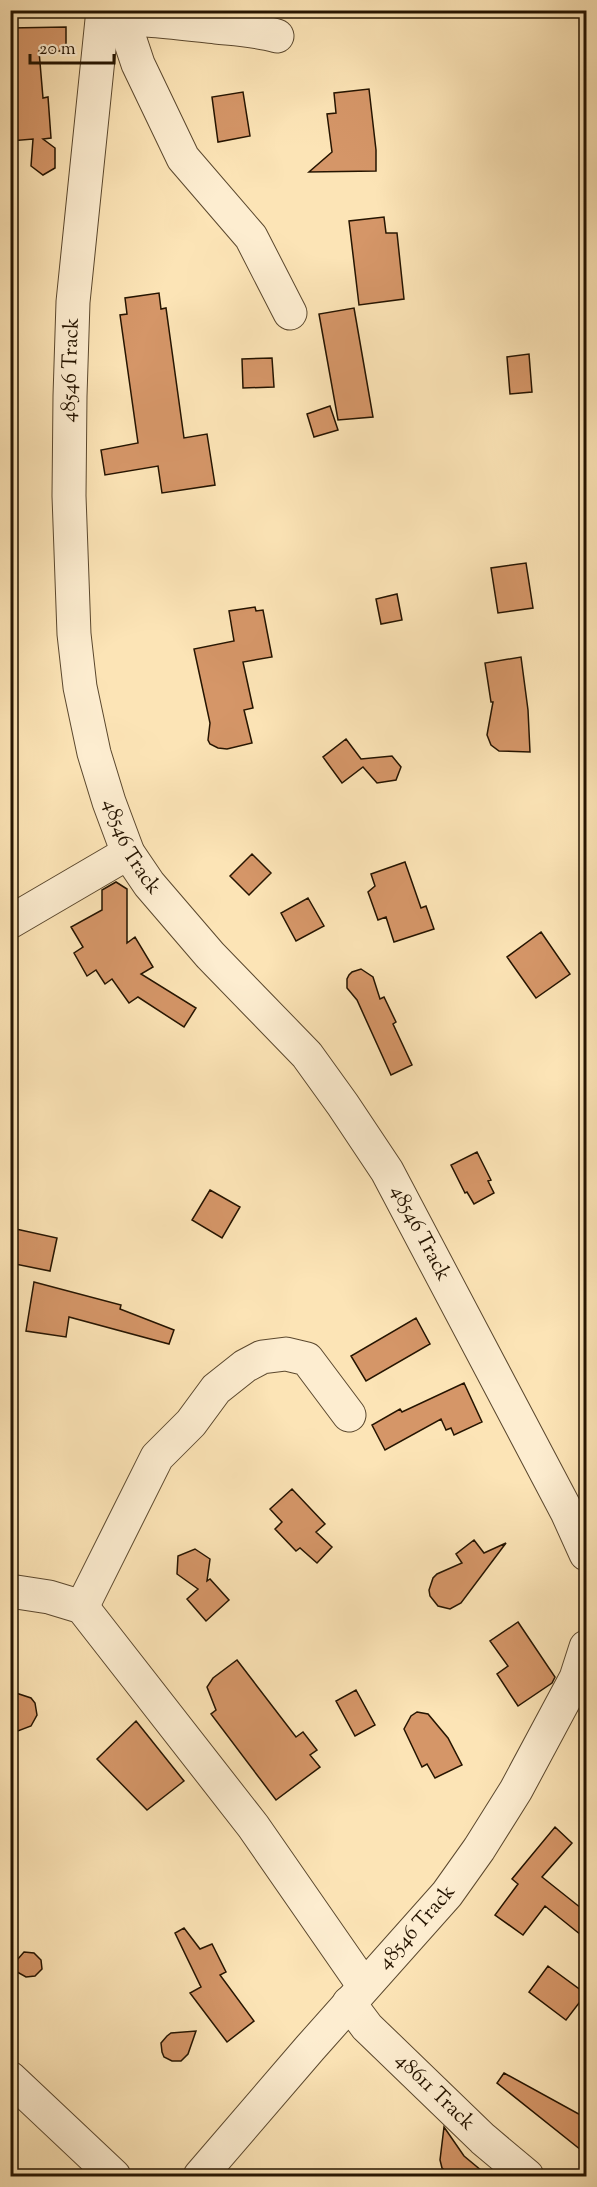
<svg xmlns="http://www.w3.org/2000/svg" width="597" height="2187" font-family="'Sorts Mill Goudy',serif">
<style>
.building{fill:#d59668;stroke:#251400;stroke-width:1.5}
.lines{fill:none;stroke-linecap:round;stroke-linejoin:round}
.minor-casing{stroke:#5b482e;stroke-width:35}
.minor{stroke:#fdedd0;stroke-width:33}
.labels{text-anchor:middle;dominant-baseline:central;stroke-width:4.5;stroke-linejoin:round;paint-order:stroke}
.street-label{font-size:21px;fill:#251400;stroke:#fdedd0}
</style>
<rect width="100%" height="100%" fill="#fce4b6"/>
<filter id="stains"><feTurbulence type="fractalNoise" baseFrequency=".00333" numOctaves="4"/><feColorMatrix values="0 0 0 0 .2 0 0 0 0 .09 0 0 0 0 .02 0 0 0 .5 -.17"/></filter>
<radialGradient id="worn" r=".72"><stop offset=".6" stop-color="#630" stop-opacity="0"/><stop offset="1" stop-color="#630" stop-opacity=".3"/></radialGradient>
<!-- building -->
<path class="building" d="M 66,27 L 66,51 L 39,51 L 43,98 L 48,97 L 51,138 L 43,139 L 55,148 L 55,168 L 43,175 L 31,166 L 33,139 L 10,141 L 10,28 Z
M 369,89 L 376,150 L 376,171 L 309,172 L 332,152 L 327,114 L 336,113 L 334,93 Z
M 243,92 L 250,136 L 218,142 L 212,97 Z
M 384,217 L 386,233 L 397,233 L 404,299 L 359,305 L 349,221 Z
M 159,293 L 161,309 L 166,308 L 184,438 L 207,434 L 215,485 L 162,493 L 158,466 L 105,475 L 101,450 L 138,443 L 120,315 L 127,314 L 125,298 Z
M 354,308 L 373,417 L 338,420 L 319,314 Z
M 529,354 L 532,392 L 510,394 L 507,357 Z
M 272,358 L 274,387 L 243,388 L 242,359 Z
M 330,406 L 338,430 L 314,437 L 307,414 Z
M 526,563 L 533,608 L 498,613 L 491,568 Z
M 397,594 L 402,620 L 381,624 L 376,599 Z
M 255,607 L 256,611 L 263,610 L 272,657 L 243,662 L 253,708 L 244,710 L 252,743 L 227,749 L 218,748 L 210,744 L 208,740 L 210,723 L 194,649 L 234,641 L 229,611 Z
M 521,657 L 528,710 L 530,752 L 499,751 L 491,745 L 487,735 L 493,702 L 491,702 L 485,663 Z
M 346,739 L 361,759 L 392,756 L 401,767 L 396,780 L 377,783 L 363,767 L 342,783 L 323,757 Z
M 252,854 L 271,873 L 249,895 L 230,876 Z
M 405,862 L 421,908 L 426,906 L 434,929 L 394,942 L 386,917 L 378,920 L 368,892 L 375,886 L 371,874 Z
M 116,882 L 127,889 L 127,943 L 135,937 L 153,967 L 141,974 L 196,1008 L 184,1027 L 138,997 L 129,1003 L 112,979 L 105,984 L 96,970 L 87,976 L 74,953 L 83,947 L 71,927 L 102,910 L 102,890 Z
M 308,898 L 324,926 L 296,941 L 281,913 Z
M 541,932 L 570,974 L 536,998 L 507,957 Z
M 361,969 L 373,977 L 380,999 L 384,997 L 396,1022 L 393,1024 L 412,1065 L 391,1075 L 357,1000 L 347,988 L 347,979 L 349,975 L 352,972 Z
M 477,1152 L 491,1180 L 488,1181 L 494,1193 L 474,1204 L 467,1192 L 465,1193 L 451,1165 Z
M 210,1190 L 240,1207 L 222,1238 L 192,1220 Z
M 16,1229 L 57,1238 L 50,1271 L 10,1263 Z
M 34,1282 L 121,1305 L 120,1309 L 174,1330 L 169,1344 L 69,1317 L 66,1337 L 26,1331 Z
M 416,1318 L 430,1344 L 366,1381 L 351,1356 Z
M 464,1383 L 482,1422 L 454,1435 L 451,1428 L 446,1430 L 441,1419 L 385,1450 L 372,1425 L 400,1409 L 402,1412 Z
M 292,1489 L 325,1524 L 316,1532 L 332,1547 L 317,1563 L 300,1548 L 296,1551 L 275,1529 L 282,1522 L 270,1509 Z
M 474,1540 L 484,1553 L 506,1543 L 461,1603 L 450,1609 L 438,1606 L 430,1596 L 429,1590 L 433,1578 L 437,1574 L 462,1563 L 456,1554 Z
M 195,1549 L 210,1559 L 207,1581 L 210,1579 L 229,1600 L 206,1621 L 187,1599 L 198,1589 L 177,1574 L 178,1556 Z
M 518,1622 L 555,1677 L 552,1683 L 518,1706 L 497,1674 L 508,1666 L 490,1641 Z
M 237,1660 L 296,1737 L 303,1732 L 317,1750 L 310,1755 L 320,1767 L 276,1800 L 211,1714 L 216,1710 L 207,1687 L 213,1678 Z
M 356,1690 L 375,1725 L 355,1736 L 336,1701 Z
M 10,1691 L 31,1698 L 35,1703 L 37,1715 L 31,1726 L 10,1734 Z
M 417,1712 L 428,1714 L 448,1738 L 462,1765 L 435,1778 L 427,1764 L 422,1767 L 404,1729 L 411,1716 Z
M 136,1721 L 184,1781 L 147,1810 L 97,1759 Z
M 555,1827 L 572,1843 L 542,1877 L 586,1912 L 586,1928 L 581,1935 L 545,1906 L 523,1935 L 495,1915 L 518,1884 L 512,1879 Z
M 184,1928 L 200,1949 L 212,1944 L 226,1972 L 220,1975 L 254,2021 L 227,2042 L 190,1993 L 201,1987 L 175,1933 Z
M 24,1952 L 34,1953 L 41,1960 L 42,1969 L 35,1976 L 26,1977 L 10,1968 Z
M 548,1966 L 586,1994 L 566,2020 L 529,1992 Z
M 196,2031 L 188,2054 L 181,2061 L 172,2061 L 164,2057 L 162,2052 L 161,2043 L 167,2036 L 171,2033 Z
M 504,2073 L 586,2118 L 586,2154 L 497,2083 Z
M 444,2127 L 464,2156 L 488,2176 L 451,2176 L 442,2168 L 440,2160 Z"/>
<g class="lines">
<!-- minor casing -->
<g class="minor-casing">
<g id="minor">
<path id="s1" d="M 103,10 L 73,302 L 70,396 L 69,496 L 74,634 L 80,687 L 94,753 L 109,802 L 128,853 L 149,884 L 210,955 L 307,1055 L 343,1105 L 387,1171 L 567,1512 L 586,1554"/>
<path d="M 104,19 C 141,18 179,23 216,27 C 236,29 257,30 277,36"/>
<path d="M 123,19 L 138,64 L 183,158 L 251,237 L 290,313"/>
<path d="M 10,922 L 128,853"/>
<path d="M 10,1591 L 49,1597 L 82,1607 L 253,1826 L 364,1986"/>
<path d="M 82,1607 L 157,1457 L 191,1423 L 216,1389 L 245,1366 L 262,1357 L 286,1354 L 307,1359 L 349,1415"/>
<path id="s2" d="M 349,2003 L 367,2027 L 483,2139 L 527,2176"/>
<path d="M 10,2078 L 114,2176"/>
<path id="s3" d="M 200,2176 L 310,2048 L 447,1894 L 479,1849 L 516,1790 L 576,1678 L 586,1647"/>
</g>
</g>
<!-- minor -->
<use href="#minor" class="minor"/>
</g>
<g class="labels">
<!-- street labels -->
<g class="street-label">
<text transform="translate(71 370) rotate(-88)">48546 Track</text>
<text stroke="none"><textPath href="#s1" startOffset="848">48546 Track</textPath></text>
<text stroke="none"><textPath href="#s1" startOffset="1334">48546 Track</textPath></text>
<text stroke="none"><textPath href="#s3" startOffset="330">48546 Track</textPath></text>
<text stroke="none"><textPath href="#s2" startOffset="124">48611 Track</textPath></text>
</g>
</g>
<!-- margin -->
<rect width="597" height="2187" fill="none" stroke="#fce4b6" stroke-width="36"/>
<rect x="12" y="12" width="573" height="2163" fill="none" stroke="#251400" stroke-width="3"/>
<rect x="18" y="18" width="561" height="2151" fill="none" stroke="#251400" stroke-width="1.5"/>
<!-- scale -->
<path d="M30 54v9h84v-9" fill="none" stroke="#251400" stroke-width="3"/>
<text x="39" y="54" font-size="18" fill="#251400" stroke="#fdedd0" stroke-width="4.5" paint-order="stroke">20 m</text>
<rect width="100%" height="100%" filter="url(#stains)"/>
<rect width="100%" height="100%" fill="url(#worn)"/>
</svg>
